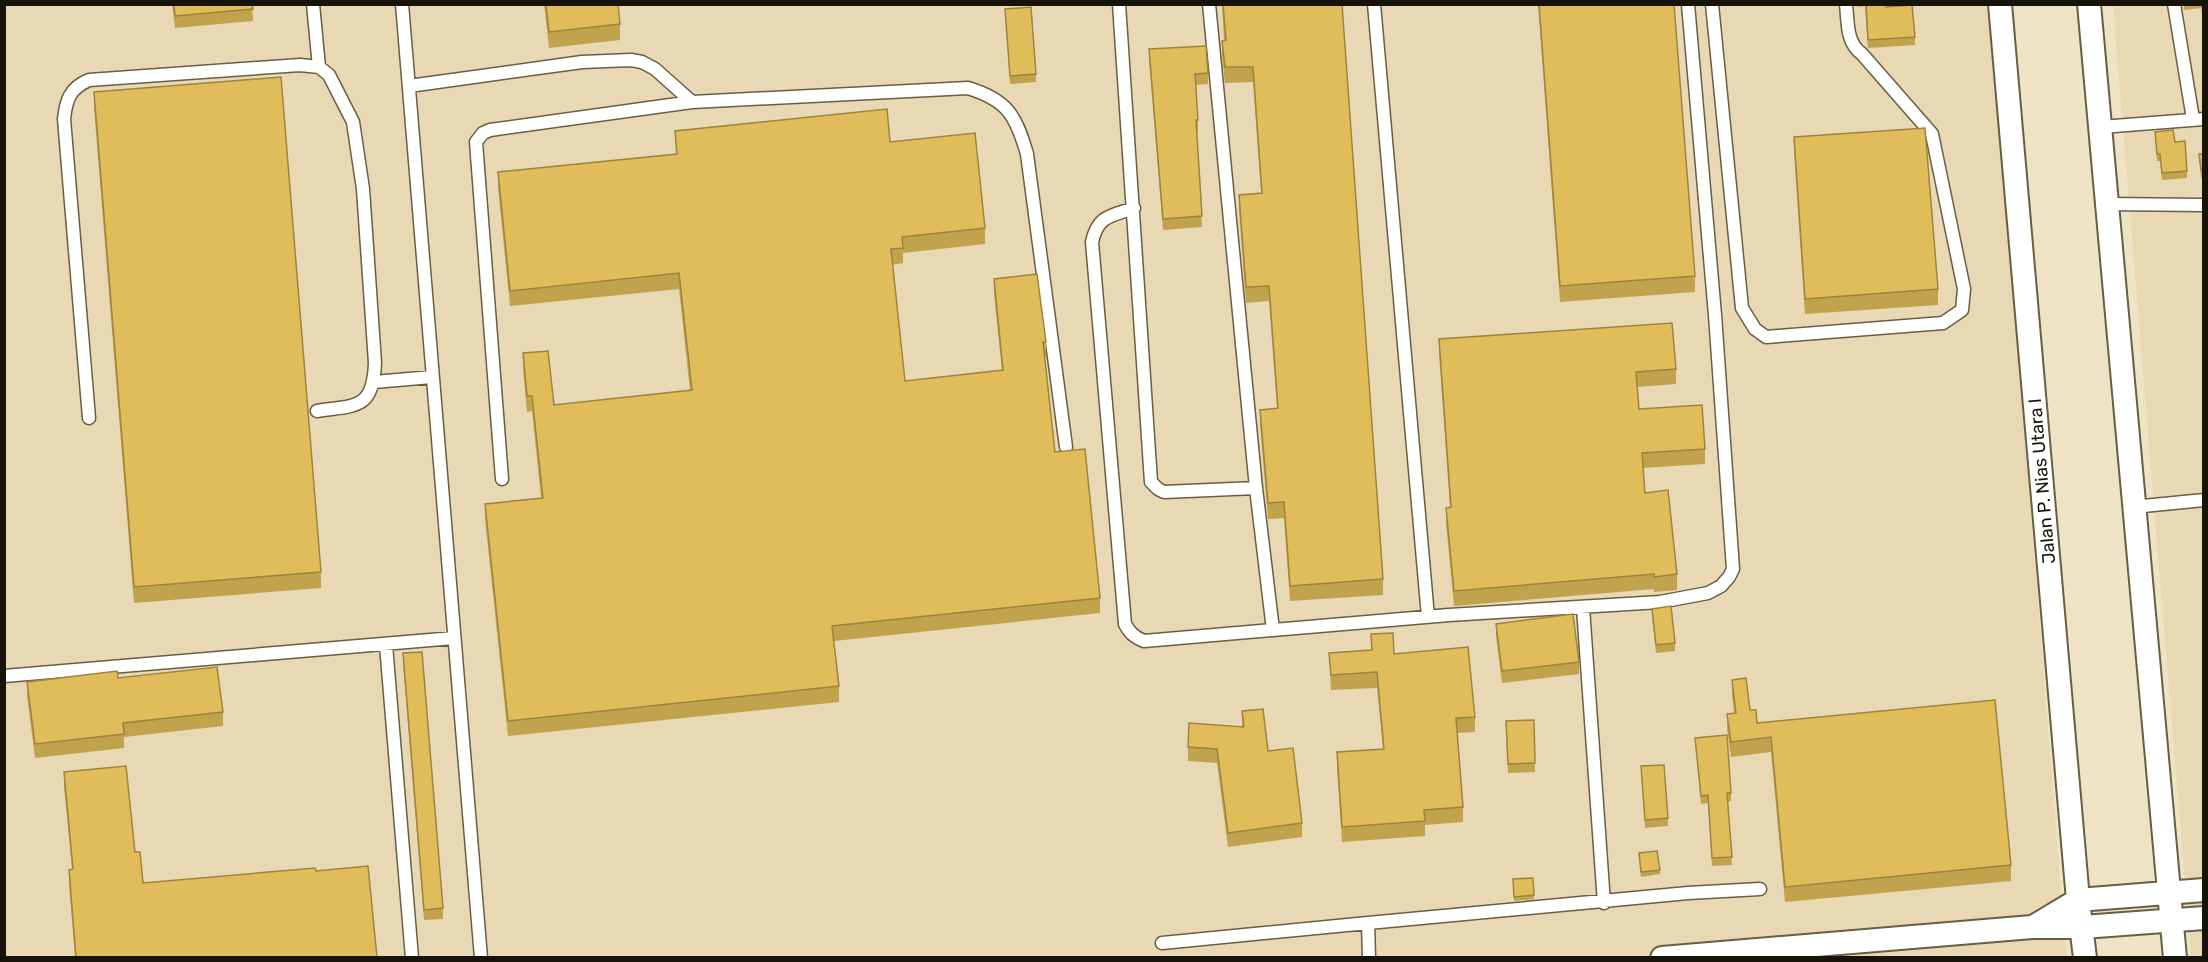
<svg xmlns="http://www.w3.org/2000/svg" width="2208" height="962" font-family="Rubik,sans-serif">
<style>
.built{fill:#e8d9b4}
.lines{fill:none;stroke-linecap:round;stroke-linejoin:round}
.service-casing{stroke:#685e43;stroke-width:15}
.minor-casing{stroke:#685e43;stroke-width:26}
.service{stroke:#fff;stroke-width:12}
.minor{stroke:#fff;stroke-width:22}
.wall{fill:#c1a24d}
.building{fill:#e0bc5a;stroke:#9d843f;stroke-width:1.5}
.labels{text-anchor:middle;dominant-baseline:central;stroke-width:4.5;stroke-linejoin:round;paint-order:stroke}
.street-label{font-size:18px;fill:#171308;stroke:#fff}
</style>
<rect width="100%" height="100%" fill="#efe3c5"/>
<!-- built -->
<path class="built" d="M 5,5 L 1991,5 L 2066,957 L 5,958 Z
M 2113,5 L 2203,5 L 2203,957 L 2191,957 Z"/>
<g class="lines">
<!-- service casing -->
<g class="service-casing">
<path id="service" d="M 313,4 L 319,67
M 402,4 L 481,958
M 1119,4 L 1151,482 L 1158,489 L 1164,492 L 1256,488
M 1209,4 L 1256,488 L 1273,630
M 1374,4 L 1428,617
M 1712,4 L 1742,308 L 1755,329 L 1766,337 L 1943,323 L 1962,310 L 1964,289 L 1932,134 L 1862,54 C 1846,43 1848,22 1846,4
M 2174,4 L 2193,119
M 409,86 L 582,62 L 631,60 L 642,62 L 655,69 L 692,102
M 2101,127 L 2204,119
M 2106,204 L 2204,205
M 1134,208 C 1111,216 1098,215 1092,242 L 1125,624 C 1130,633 1134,637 1144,641 L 1449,615 L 1660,602 L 1708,593 L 1721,586 L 1729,577 L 1733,569 L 1715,315 L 1688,4
M 374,382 L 432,377
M 89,418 L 64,119 C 66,100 70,88 89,80 L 300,65 L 319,67 L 329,75 L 353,122 L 363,189 L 375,363 C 373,410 356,405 317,411
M 502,479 L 476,142 L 483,133 L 490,130 L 692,102 L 968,88 C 1007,100 1016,115 1027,154 L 1066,447
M 2133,507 L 2204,500
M 1583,608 L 1604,903
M 386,645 L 412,958
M 4,676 L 454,638
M 1162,943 L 1368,923
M 1369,958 L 1368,923 L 1688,893 L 1760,889"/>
</g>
<!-- minor casing -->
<g class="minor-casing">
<path id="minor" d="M 2000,4 L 2078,900 L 2085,958
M 2089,4 L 2175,958
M 2033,927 L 2078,900 L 2204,890
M 1662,958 L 2032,927 L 2083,927 L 2204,918"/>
</g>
<!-- service -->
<use href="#service" class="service"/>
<!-- minor -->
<use href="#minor" class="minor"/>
</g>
<!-- wall -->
<path class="wall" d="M 172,4 L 252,4 L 253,21 L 175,28 Z
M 544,4 L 618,4 L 620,24 L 620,40 L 549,48 Z
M 1222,4 L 1342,4 L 1383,579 L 1383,595 L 1290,601 L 1284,518 L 1268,519 L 1260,425 L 1260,410 L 1277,408 L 1269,301 L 1246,303 L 1239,211 L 1239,195 L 1261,193 L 1253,82 L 1225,83 L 1222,56 L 1222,41 L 1224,40 Z
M 1538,4 L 1674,4 L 1695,276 L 1695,292 L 1560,302 Z
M 1857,4 L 1886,4 L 1886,7 L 1915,37 L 1915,45 L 1868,48 L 1865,6 L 1857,7 Z
M 2184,4 L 2204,4 L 2204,28 L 2201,8 L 2184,10 Z
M 1005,9 L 1036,74 L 1036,82 L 1010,84 Z
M 1149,49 L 1208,73 L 1208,84 L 1196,85 L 1198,120 L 1198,131 L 1197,131 L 1202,227 L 1163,230 L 1149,60 Z
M 94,92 L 321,572 L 321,588 L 134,603 L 94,108 Z
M 675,131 L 890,142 L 985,228 L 985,244 L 903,253 L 903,263 L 892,265 L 905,381 L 1002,371 L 994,294 L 994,279 L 1046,342 L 1046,357 L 1045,357 L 1055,452 L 1100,598 L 1100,613 L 834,641 L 839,686 L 839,702 L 508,736 L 485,519 L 485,504 L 541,498 L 532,411 L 527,412 L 523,369 L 523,353 L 554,405 L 690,391 L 679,289 L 510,306 L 498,188 L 498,172 L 676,154 Z
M 2155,132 L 2175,142 L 2187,171 L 2187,178 L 2162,180 L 2160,161 L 2157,161 Z
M 1794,137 L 1938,289 L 1938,305 L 1805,314 L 1794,153 Z
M 2199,154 L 2204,154 L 2204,178 L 2201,178 Z
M 1439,339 L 1676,369 L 1676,384 L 1637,387 L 1639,409 L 1705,449 L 1705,464 L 1643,468 L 1645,493 L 1677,574 L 1677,590 L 1654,592 L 1654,589 L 1454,606 L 1446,523 L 1446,508 L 1450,507 L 1439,354 Z
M 1652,609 L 1675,643 L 1675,651 L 1656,653 L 1652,617 Z
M 1496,624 L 1579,662 L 1579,674 L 1502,683 L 1496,636 Z
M 1371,634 L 1394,654 L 1475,717 L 1475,732 L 1457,733 L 1463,807 L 1463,822 L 1425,825 L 1425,836 L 1342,842 L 1337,768 L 1337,752 L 1383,749 L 1377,688 L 1331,690 L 1329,653 L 1371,650 Z
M 403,653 L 443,908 L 443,919 L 424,920 L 403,664 Z
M 118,678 L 223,712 L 223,726 L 124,737 L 124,748 L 35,758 L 27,696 L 27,682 Z
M 1732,680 L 1757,723 L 2011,865 L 2011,881 L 1785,902 L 1771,752 L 1731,757 L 1727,729 L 1727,714 L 1734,713 L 1732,696 Z
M 1242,711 L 1268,751 L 1302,823 L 1302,837 L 1228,847 L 1217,763 L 1188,761 L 1188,747 L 1242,727 Z
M 1534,720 L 1535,772 L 1508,773 L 1506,729 Z
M 1695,738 L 1731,793 L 1731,801 L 1728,802 L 1732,865 L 1712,866 L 1708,803 L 1701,804 Z
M 1641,766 L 1668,818 L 1668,826 L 1645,828 Z
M 64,772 L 135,852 L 143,883 L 316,871 L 377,957 L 75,957 L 69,884 L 69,870 L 72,869 L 64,787 Z
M 1639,853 L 1660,870 L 1660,874 L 1641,877 Z
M 1533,878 L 1534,899 L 1514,901 L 1513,879 Z"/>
<!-- building -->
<path class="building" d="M 174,4 L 252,4 L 253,9 L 175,16 Z
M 546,4 L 618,4 L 620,24 L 549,32 Z
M 1223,4 L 1342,4 L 1383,579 L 1290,586 L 1284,502 L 1268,503 L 1260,410 L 1278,408 L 1269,286 L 1246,287 L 1239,195 L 1262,193 L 1253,67 L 1225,67 L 1222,41 L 1226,40 Z
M 1539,4 L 1674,4 L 1695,276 L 1560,286 Z
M 1866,4 L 1886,4 L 1886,7 L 1912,5 L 1915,37 L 1868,40 Z
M 1031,7 L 1036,74 L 1010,76 L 1005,9 Z
M 1206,46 L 1208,73 L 1195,74 L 1198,120 L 1196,120 L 1202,216 L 1163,219 L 1149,49 Z
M 281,77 L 321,572 L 134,587 L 94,92 Z
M 887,109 L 890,142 L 975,133 L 985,228 L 902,237 L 903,248 L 891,249 L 905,381 L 1003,370 L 994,279 L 1037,274 L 1046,342 L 1043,342 L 1055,452 L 1085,449 L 1100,598 L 832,626 L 839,686 L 508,721 L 485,504 L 543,498 L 532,396 L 527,396 L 523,353 L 548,351 L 554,405 L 692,390 L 679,273 L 510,291 L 498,172 L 677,154 L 675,131 Z
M 1925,128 L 1938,289 L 1805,299 L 1794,137 Z
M 2173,130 L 2175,142 L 2185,141 L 2187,171 L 2162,173 L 2160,154 L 2157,154 L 2155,132 Z
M 2199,154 L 2204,154 L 2204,170 L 2201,170 Z
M 1672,323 L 1676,369 L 1636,372 L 1639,409 L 1702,405 L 1705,449 L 1642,453 L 1645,493 L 1668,490 L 1677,574 L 1654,577 L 1654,574 L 1454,591 L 1446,508 L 1451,507 L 1439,339 Z
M 1671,606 L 1675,643 L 1656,645 L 1652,609 Z
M 1573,614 L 1579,662 L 1502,671 L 1496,624 Z
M 1393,633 L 1394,654 L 1468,647 L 1475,717 L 1456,718 L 1463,807 L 1424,810 L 1425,821 L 1342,827 L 1337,752 L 1384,749 L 1377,672 L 1331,675 L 1329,653 L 1372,650 L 1371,634 Z
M 422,652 L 443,908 L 424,910 L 403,653 Z
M 217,667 L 223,712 L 123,723 L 124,734 L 35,744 L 27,682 L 117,671 L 118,678 Z
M 1746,678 L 1750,710 L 1756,710 L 1757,723 L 1995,700 L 2011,865 L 1785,887 L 1771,737 L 1731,742 L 1727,714 L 1736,713 L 1732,680 Z
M 1263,709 L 1268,751 L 1293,748 L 1302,823 L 1228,833 L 1217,749 L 1188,747 L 1189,723 L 1244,727 L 1242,711 Z
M 1534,720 L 1535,763 L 1508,764 L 1506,721 Z
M 1727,735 L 1731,793 L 1727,793 L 1732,857 L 1712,858 L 1708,795 L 1701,796 L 1695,738 Z
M 1664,765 L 1668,818 L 1645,820 L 1641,766 Z
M 126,766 L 135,852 L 140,852 L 143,883 L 315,868 L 316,871 L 368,866 L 377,957 L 76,957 L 69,870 L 73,869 L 64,772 Z
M 1657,851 L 1660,870 L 1641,872 L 1639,853 Z
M 1533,878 L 1534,895 L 1514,897 L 1513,879 Z"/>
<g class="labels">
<!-- street labels -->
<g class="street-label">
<text transform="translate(2042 481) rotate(-95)">Jalan P. Nias Utara I</text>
</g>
</g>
<!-- border -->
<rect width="2208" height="962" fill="none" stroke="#171308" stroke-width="12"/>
</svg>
